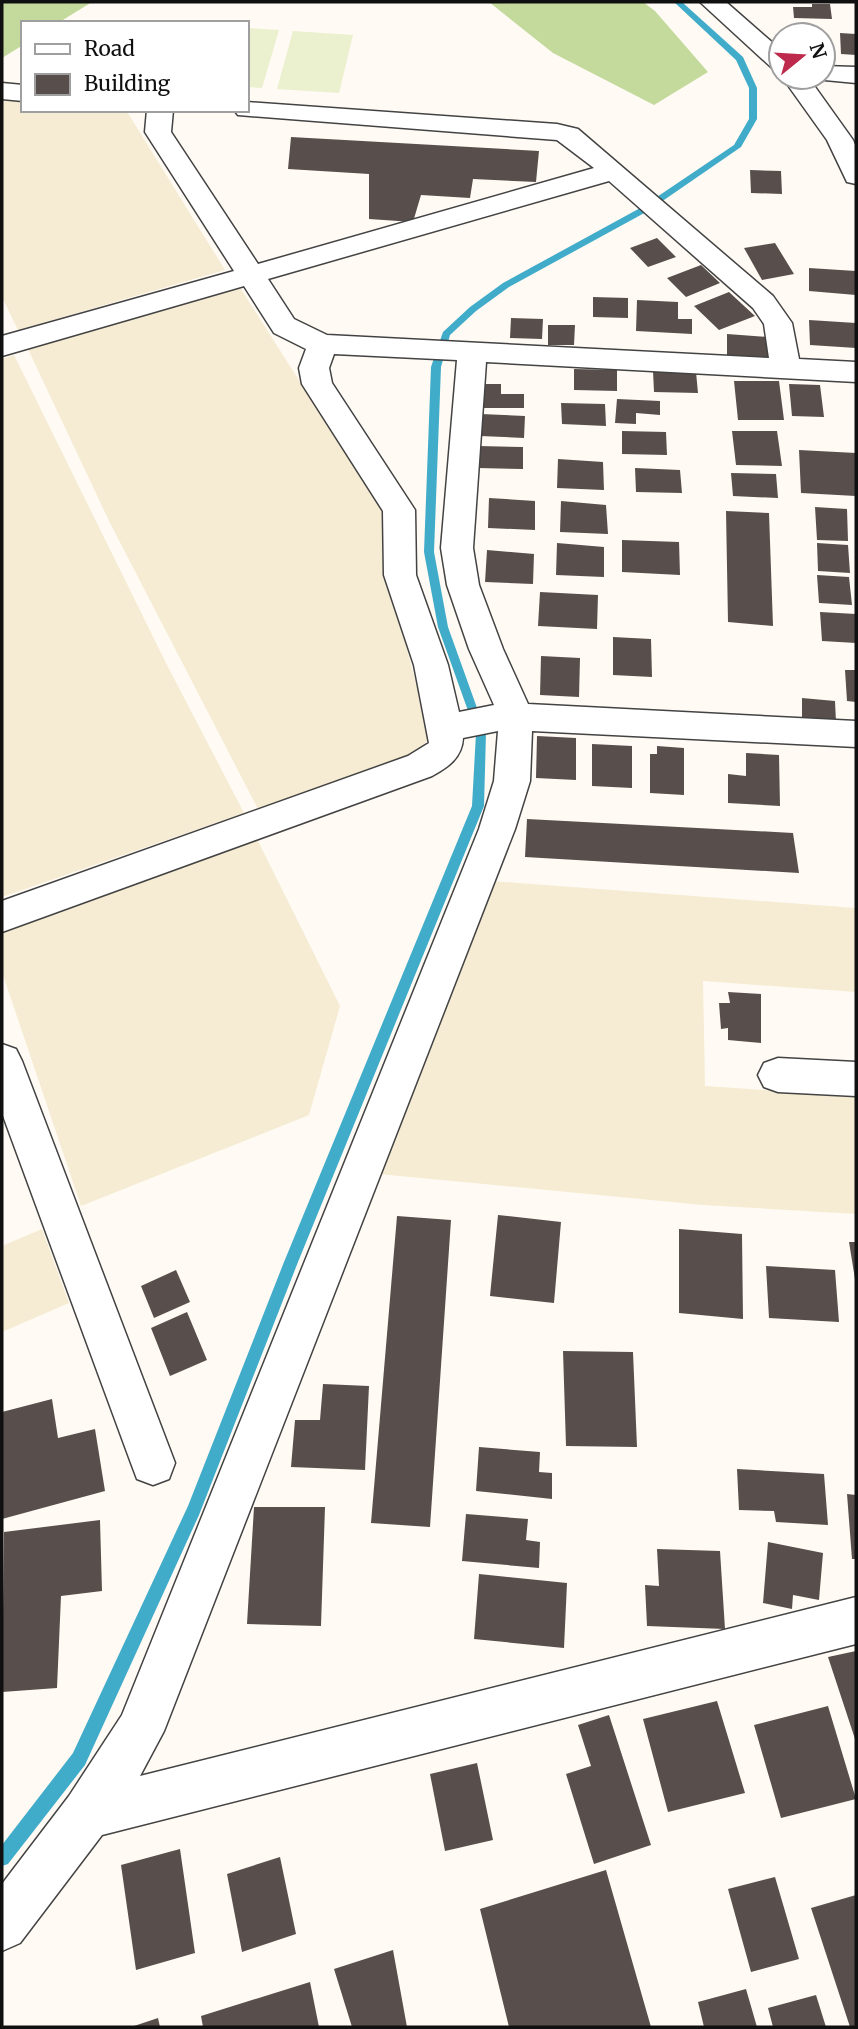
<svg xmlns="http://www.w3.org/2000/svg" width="858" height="2029" font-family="Merriweather,serif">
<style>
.farmland{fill:#f5ecd3}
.forest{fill:#c3da9c}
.pitch{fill:#ebf0ce}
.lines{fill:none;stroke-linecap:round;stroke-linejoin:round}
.stream{fill:#41acca;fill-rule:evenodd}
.building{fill:#584f4c}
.minor-casing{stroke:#434343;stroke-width:3}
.minor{fill:#fff;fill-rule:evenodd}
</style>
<rect width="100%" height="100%" fill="#fffaf3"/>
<!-- farmland -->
<path class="farmland" d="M 2,100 L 23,102 L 23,110 L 126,110 L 225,270 L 18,330 L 2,297 Z
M 239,286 L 387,519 L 390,584 L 430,738 L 413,755 L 258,809 L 110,523 L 27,347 Z
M 14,355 L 166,663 L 244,813 L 2,897 L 2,359 Z
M 257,839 L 340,1006 L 309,1115 L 81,1206 L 2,972 L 2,931 Z
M 491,881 L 856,908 L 856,992 L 703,981 L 705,1086 L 856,1096 L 856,1214 L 703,1205 L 379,1174 Z
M 42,1229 L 69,1303 L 2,1332 L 2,1246 Z"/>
<!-- forest -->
<path class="forest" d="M 2,2 L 92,2 L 58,23 L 23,23 L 23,45 L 2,58 Z
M 489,2 L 643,2 L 655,11 L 708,72 L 654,105 L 553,53 Z"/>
<!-- pitch -->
<path class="pitch" d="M 247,28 L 279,30 L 262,88 L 247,87 Z
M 293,31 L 353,35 L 339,93 L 277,89 Z"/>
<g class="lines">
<!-- stream -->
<path class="stream" d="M 674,2 L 682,2 L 743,57 L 757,88 L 757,119 L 741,147 L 648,211 L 509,287 L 476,311 L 450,335 L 441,367 L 434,552 L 448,627 L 486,733 L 484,806 L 298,1262 L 199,1515 L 85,1765 L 8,1864 L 2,1866 L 2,1845 L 73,1753 L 188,1506 L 284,1262 L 472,806 L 476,733 L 438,627 L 424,552 L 431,367 L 443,332 L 470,307 L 503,283 L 642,207 L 734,145 L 749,119 L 749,88 L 736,60 Z"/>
</g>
<!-- building -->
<path class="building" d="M 812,4 L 830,4 L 832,19 L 794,18 L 793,7 L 812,7 Z
M 840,33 L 856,34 L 856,55 L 841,54 Z
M 291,137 L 539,151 L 536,182 L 473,179 L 470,198 L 421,195 L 413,222 L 369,219 L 369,174 L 288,169 Z
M 750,170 L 781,171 L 782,194 L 751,193 Z
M 657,238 L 676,257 L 648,267 L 630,248 Z
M 775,243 L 794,274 L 762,280 L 744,248 Z
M 701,265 L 720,283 L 686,297 L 667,278 Z
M 809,268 L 856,271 L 856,295 L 809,291 Z
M 729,292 L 755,316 L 719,330 L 694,306 Z
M 593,297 L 628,298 L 628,318 L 593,317 Z
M 637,300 L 678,302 L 678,319 L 692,319 L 692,334 L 636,331 Z
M 511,318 L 543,319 L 542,339 L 510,338 Z
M 809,320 L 856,323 L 856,348 L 810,345 Z
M 548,325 L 575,325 L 574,345 L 548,345 Z
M 727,334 L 769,337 L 770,360 L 727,357 Z
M 574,369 L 617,370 L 617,391 L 574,390 Z
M 653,371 L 696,372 L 698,393 L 654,392 Z
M 734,381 L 779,381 L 784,420 L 738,420 Z
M 478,384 L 501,384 L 501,394 L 524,394 L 524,408 L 479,408 Z
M 789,384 L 820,385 L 824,417 L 792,416 Z
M 617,399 L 660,401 L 660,415 L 636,413 L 636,424 L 615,423 Z
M 561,403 L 605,404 L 606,426 L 562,424 Z
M 481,414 L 525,416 L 524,438 L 480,436 Z
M 622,431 L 666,432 L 667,455 L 622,454 Z
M 732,431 L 777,431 L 782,466 L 736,465 Z
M 479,446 L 523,447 L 523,469 L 478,468 Z
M 799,450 L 856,453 L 856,496 L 801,493 Z
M 558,459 L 603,462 L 604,490 L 557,488 Z
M 635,468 L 680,470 L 682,493 L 636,492 Z
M 731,473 L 776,474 L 778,498 L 733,496 Z
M 489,498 L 535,501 L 535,530 L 488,528 Z
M 561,501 L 606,505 L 608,534 L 560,532 Z
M 815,507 L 847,509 L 848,541 L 817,540 Z
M 726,511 L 769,513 L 773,626 L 728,622 Z
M 622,540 L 679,542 L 680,575 L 622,572 Z
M 557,543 L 604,547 L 604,577 L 556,575 Z
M 817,543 L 848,545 L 850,573 L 818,571 Z
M 487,550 L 534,554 L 533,584 L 485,582 Z
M 817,575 L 849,577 L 852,605 L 819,603 Z
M 540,592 L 598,595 L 597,629 L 538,626 Z
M 820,612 L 856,614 L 856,643 L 822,641 Z
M 613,637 L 651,639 L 652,677 L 613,675 Z
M 541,656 L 580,658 L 579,697 L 540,695 Z
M 845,670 L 856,670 L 856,702 L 847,701 Z
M 802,698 L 835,701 L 836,722 L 802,719 Z
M 537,736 L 576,738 L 576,780 L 536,778 Z
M 592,744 L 632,746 L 632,788 L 592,786 Z
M 657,746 L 684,748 L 684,795 L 650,793 L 650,754 L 657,754 Z
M 746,753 L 779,755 L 780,806 L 728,803 L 728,774 L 746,776 Z
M 527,819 L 793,833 L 799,873 L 525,857 Z
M 728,992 L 761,994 L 761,1043 L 728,1040 L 728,1028 L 721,1029 L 719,1003 L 730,1003 Z
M 498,1215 L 561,1222 L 554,1303 L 490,1296 Z
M 397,1216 L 451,1220 L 430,1527 L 371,1523 Z
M 679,1229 L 742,1234 L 743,1319 L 679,1313 Z
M 849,1242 L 856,1242 L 856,1278 L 855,1279 Z
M 766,1266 L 835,1270 L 839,1322 L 769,1318 Z
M 176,1270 L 190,1302 L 154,1318 L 141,1286 Z
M 187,1312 L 207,1360 L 170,1376 L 151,1328 Z
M 563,1351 L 633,1352 L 637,1447 L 566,1446 Z
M 323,1384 L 369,1386 L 365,1470 L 291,1467 L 295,1420 L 320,1420 Z
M 52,1399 L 58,1438 L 95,1429 L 105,1491 L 2,1519 L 2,1412 Z
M 479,1447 L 540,1452 L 539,1472 L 552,1473 L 552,1499 L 476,1491 Z
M 737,1469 L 824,1474 L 828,1525 L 776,1522 L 774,1511 L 739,1510 Z
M 847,1494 L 856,1495 L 856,1559 L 852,1559 Z
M 254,1507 L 325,1507 L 321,1626 L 247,1624 Z
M 466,1514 L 528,1519 L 526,1540 L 540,1542 L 539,1568 L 462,1561 Z
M 100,1520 L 102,1591 L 61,1596 L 57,1688 L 2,1692 L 4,1532 Z
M 768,1542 L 823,1553 L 819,1600 L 793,1595 L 792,1609 L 763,1603 Z
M 657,1549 L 720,1551 L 725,1629 L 647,1626 L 645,1585 L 659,1586 Z
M 479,1574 L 567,1583 L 564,1648 L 474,1639 Z
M 856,1651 L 856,1742 L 828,1657 Z
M 717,1701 L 745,1793 L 668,1812 L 643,1719 Z
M 828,1706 L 856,1799 L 781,1818 L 754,1725 Z
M 609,1715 L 651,1845 L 594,1864 L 566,1774 L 591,1766 L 578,1725 Z
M 477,1763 L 493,1840 L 445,1851 L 430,1774 Z
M 180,1849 L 195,1953 L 136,1970 L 121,1865 Z
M 280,1857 L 296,1934 L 242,1952 L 227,1874 Z
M 606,1870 L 651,2027 L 509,2027 L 480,1909 Z
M 775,1877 L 799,1959 L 751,1972 L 728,1889 Z
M 856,1895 L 856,2027 L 850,2027 L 811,1908 Z
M 393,1950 L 407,2027 L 352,2027 L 334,1969 Z
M 310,1982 L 319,2027 L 203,2027 L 201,2016 Z
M 746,1989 L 757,2027 L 704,2027 L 698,2002 Z
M 816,1995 L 826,2027 L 773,2027 L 768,2008 Z
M 158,2018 L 160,2027 L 131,2027 Z"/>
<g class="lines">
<!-- minor casing -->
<g class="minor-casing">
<path id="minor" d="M 700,2 L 726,2 L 781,50 L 781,71 L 772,68 Z
M 823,66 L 856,67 L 856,83 L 814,79 L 812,77 L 823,77 Z
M 782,77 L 808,77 L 853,140 L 856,147 L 856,184 L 847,182 L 827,140 Z
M 2,83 L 23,85 L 23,101 L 2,99 Z
M 247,102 L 557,124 L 578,129 L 773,296 L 792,323 L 799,359 L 856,362 L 856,382 L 486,362 L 473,548 L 479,585 L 503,649 L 528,704 L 856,721 L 856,747 L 532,731 L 530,781 L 515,829 L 164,1731 L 140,1776 L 856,1597 L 856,1644 L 102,1835 L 20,1943 L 2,1951 L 2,1884 L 69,1796 L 122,1715 L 479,829 L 494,781 L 498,731 L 463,738 C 462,758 448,767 432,776 L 2,932 L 2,901 L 408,756 L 429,743 L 414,665 L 384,575 L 383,511 L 302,384 L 299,368 L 306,349 L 274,333 L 244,286 L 2,356 L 2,336 L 234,271 L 145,132 L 147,110 L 173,110 L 171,132 L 258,264 L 594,168 L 557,140 L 238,115 L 234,110 L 247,110 ZM 609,181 L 753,308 L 764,324 L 769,358 L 327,335 L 294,319 L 268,279 ZM 334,354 L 457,360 L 441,548 L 447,585 L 469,649 L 494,705 L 459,712 L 448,665 L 416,575 L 415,510 L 332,383 L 329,368 Z
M 2,1044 L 16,1049 L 22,1061 L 175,1463 L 169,1479 L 153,1485 L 137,1479 L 131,1463 L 2,1113 Z
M 778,1058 L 856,1062 L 856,1096 L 778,1092 L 764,1087 L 758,1075 L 764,1063 Z"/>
</g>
<!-- minor -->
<use href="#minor" class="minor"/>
</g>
<!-- border -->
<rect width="858" height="2029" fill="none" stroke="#101010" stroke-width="7"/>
<!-- legend -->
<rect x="21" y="21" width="228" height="91" fill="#ffffff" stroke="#9f9f9f" stroke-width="2"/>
<rect x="35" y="44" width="35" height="10" fill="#ffffff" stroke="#9f9f9f" stroke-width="2"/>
<text x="84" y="56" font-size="21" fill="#101010">Road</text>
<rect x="35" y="74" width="35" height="21" fill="#584f4c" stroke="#9f9f9f" stroke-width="2"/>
<text x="84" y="91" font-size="21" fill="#101010">Building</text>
<!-- north arrow -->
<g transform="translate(802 56) rotate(72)"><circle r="33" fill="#ffffff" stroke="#9f9f9f" stroke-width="2"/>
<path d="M0-5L12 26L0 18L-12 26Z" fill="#be2a4b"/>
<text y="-10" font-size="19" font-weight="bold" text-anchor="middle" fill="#101010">N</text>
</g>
</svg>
